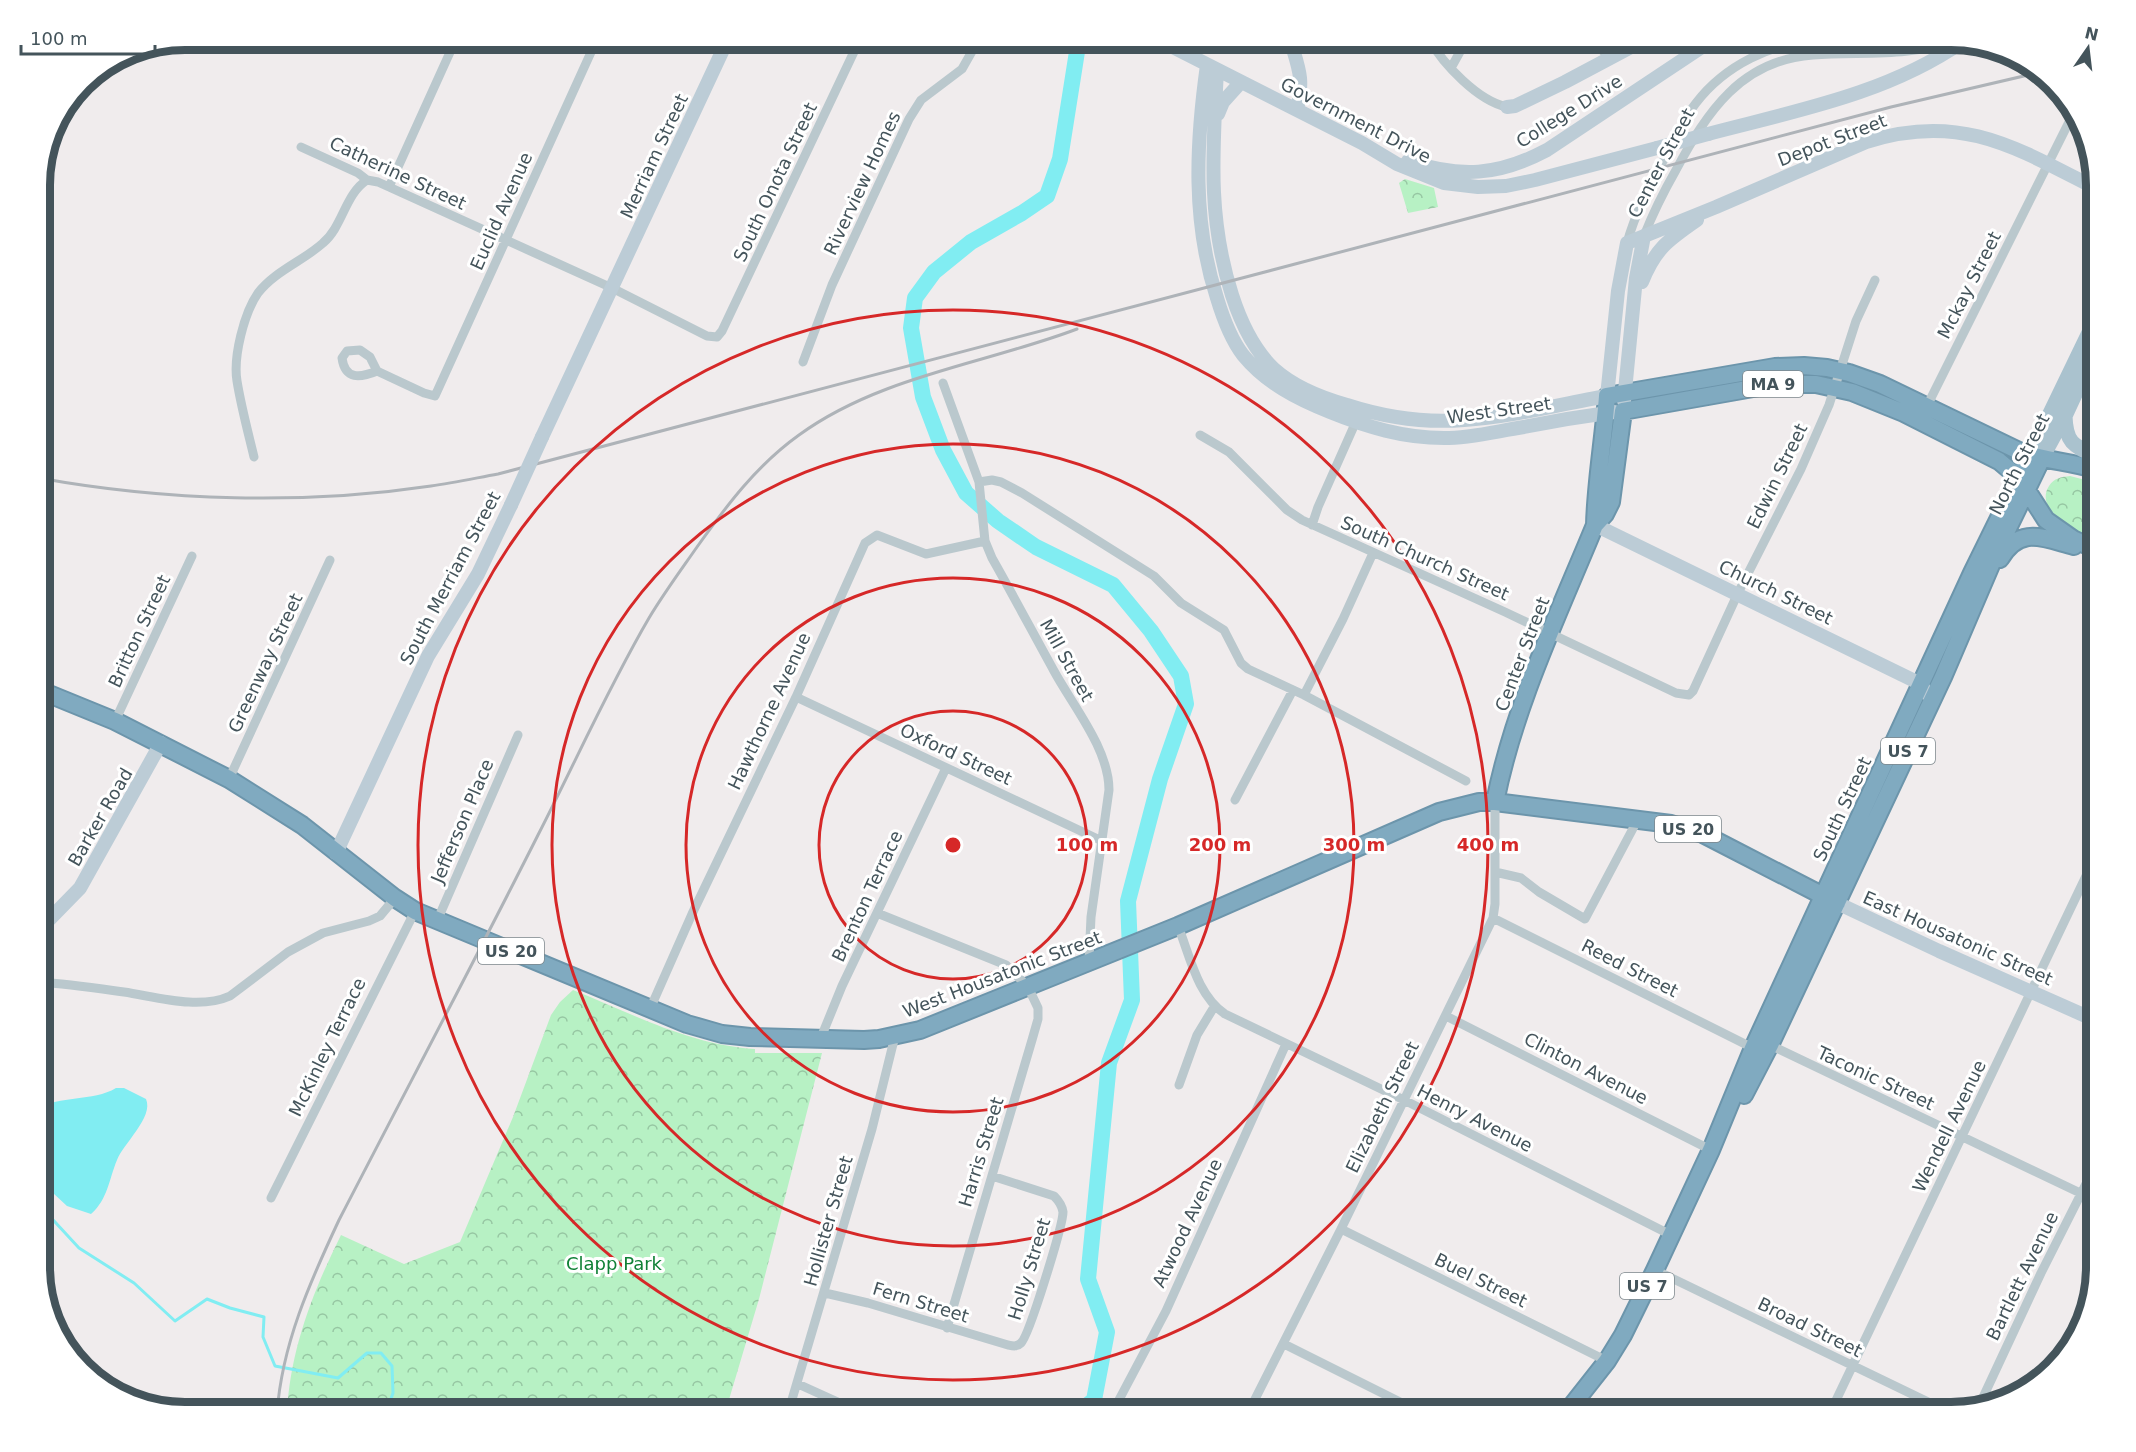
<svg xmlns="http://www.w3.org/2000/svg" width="2136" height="1452" font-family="'DejaVu Sans',sans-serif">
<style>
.park{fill:url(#park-crowns)}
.water{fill:#81edf2}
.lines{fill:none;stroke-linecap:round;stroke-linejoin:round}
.stream{stroke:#81edf2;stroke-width:3}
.river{stroke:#81edf2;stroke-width:16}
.highway-casing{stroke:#6c95ab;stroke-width:20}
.street{stroke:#bac8cd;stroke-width:9}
.secondary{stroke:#bcccd6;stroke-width:14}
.primary{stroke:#aac2ce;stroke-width:15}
.highway{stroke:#80aac0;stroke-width:16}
.rail{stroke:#aeb3b8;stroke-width:3}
.secondary-bridge{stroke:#bcccd6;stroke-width:14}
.ring{fill:none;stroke:#d62828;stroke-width:3}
.labels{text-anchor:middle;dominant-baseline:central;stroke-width:6;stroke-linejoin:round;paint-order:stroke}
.shield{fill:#fff;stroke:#7c878c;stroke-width:1.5}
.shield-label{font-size:16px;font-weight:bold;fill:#44545b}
.street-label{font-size:18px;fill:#44545b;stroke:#fff}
.park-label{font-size:18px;fill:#108136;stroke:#fff}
.rim{fill:none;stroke:#44545b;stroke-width:8}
.centre{fill:#d62828;stroke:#fff;stroke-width:3}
.ring-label{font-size:18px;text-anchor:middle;font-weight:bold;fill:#d62828;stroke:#fff;stroke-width:6;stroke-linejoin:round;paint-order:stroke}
</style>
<defs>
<pattern id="park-crowns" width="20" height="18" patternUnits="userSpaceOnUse" patternTransform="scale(1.5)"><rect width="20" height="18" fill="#b7f1c4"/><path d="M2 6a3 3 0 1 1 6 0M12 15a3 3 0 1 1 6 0" fill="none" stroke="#96c6a2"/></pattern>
</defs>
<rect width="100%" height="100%" fill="#f0eced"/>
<!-- park -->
<path class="park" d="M 1405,179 L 1434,188 L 1438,207 L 1408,213 L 1399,183 Z
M 2070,476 L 2097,483 L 2097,540 C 2079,534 2033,511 2049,486 C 2054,478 2061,477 2070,476 Z
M 573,990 C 633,1014 690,1045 755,1049 L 755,1053 L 822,1053 L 759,1299 L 725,1413 L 287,1413 C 290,1350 313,1291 341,1235 L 404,1264 L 460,1242 L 513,1117 L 551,1015 L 560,1002 Z"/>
<!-- water -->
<path class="water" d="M 116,1088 L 124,1088 L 146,1099 C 154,1117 123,1144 117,1160 C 109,1179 108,1199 91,1214 L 67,1206 L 39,1180 L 39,1109 C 58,1095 93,1102 116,1088 Z"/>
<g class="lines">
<!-- stream -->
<path class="stream" d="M 39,1208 L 43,1209 L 79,1248 L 134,1283 L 175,1321 L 207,1299 L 230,1308 L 264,1317 L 263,1337 L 275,1366 L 338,1378 L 367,1353 L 381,1353 L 392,1366 L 393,1393 L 386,1413"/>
<!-- river -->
<path class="river" d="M 1077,1413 L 1094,1400 L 1107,1332 L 1088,1279 L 1109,1063 L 1132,1000 L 1128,901 L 1160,779 L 1186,704 L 1181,676 L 1151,631 L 1113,585 L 1036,547 L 998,521 L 966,493 L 943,450 L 923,397 L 911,328 L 915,298 L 934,272 L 971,242 L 1022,213 L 1047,196 L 1060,159 L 1079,39"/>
<!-- highway casing -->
<g class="highway-casing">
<path id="highway" d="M 1595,525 C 1596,482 1604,438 1607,396 L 1775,367 L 1804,366 L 1827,368 L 1849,373 L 1880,384 L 2023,453 C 2047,461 2073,462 2097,470
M 2000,559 C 2020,525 2043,538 2074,546
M 39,690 L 115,721 L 229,779 L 302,825 L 395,898 L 415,911 L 687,1024 L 722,1034 L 750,1037 L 864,1040 L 879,1039 L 920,1030 L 1178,926 L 1439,812 L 1479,802 L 1495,802 L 1671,824 L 1703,834 L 1837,903
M 1495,802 C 1514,706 1558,615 1595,525 L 1605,514 L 1611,502 L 1623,411 L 1776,384 L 1816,384 L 1852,392 L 1904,413 L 1999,461 L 2019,478 L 2046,520 L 2073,539 L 2097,550
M 1744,1095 L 1770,1045 L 1943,677 L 1996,553 L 2042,458
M 1566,1413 L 1607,1361 L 1623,1335 L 1655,1270 L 1711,1150 L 1753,1048 L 1972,573 L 2030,455"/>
</g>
<!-- street -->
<path class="street" d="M 1429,39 C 1443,64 1478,101 1507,107
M 1585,39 L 1602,50 L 1610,58
M 1451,68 L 1467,39
M 301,147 L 358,173 L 367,180 L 378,182 L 612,288 L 707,336 L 717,337 L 722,331 L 860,39
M 389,187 L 456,39
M 1644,236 C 1653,213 1664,191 1676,170 C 1707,112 1741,60 1813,55 C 1861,51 1908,58 1954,40
M 1627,243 C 1635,214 1648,189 1662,163 C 1672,143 1682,121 1696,103 C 1725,65 1772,43 1819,39
M 803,362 L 832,285 L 909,119 L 921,100 L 962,69 L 979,39
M 377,371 C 360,378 345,380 342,358 L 347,351 L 360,350 L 370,357 L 377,371 L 424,393 L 435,396 L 597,39
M 943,383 L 979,482 L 985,541 L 992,558 C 1013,595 1033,633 1054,671 C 1073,706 1109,749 1109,790 L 1091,917 L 1089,961
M 1926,408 L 2075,110
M 1200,435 L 1229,452 L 1287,510 L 1302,520 L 1505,612 L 1676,693 L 1689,695 L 1693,691 L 1738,593 L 1801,469 L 1829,405 L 1856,321 L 1875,280
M 254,457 C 248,432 241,406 237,381 C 233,357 244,313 258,293 C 275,271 303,261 323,243 C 343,226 345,194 367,180
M 979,482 L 992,480 L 1001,482 L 1022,493 L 1154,576 L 1181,603 L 1224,630 L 1241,663 L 1248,669 L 1304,695 L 1343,619 L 1373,553
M 1312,525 L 1318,507 L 1358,417
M 1304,695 L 1466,781
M 796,697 L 1102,841
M 115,721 L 192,556
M 229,779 L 330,560
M 1235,800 L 1293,690
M 1495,872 L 1521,878 L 1539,892 L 1585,919 L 1638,819
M 877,913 L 1006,965 L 1028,987 L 1038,1008 L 1038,1019 L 1032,1040 L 947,1328
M 1493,918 L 1753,1048
M 437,921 L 518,735
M 1178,926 C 1190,956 1197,995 1225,1014 L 1404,1100 L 1671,1235
M 39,982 C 68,984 95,988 124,992 C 157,997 199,1010 230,996 L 288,952 L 323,933 L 369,921 L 380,916 L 395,898
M 650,1009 L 692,914 L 796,697 L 865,543 L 877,535 L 926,554 L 985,541
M 1446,1016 L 1711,1150
M 820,1040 L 842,986 L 946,768
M 1770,1045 L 2097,1201
M 1179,1085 L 1197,1035 L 1214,1007
M 271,1198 L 415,911
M 1341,1229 L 1607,1361
M 1655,1270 L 1951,1413
M 825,1293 L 868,1303 L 1008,1345 C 1013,1346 1017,1347 1021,1343 C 1029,1336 1063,1225 1063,1212 C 1062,1205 1059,1201 1054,1196 L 992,1176
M 1284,1344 L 1422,1413
M 798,1384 L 862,1413
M 1580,1396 L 1586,1413
M 1979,1406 L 2041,1273 L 2097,1162
M 788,1413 L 872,1129 L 895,1036
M 1112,1413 L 1166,1311 L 1286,1044
M 1248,1413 L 1341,1229 L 1493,918 L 1495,904 L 1495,802
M 1830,1413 L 2097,853"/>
<!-- secondary -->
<path class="secondary" d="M 1157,39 L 1362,143 L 1397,164 L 1444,183 L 1478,187 L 1506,186 L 1535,180 L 1657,148
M 1290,39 C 1299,70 1304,77 1297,110
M 1207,65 C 1196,143 1192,222 1217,298 C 1223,318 1230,338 1243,355 C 1266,383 1297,399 1330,412 C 1367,427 1403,438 1444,438 C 1472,438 1497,431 1524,427 C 1554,421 1584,416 1614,412
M 1217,70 C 1213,150 1207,217 1232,295 C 1241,323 1253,349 1274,369 C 1294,387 1322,398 1347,405 C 1384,417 1425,423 1464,420 C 1512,417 1560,404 1607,396 L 1618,291 L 1627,243 L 1716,207 L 1866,142 C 1960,112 2015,147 2097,189
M 1507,107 L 1515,106 L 1565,82 L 1646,39
M 1218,114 L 1223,102 L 1241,82
M 1708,134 C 1795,111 1887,94 1962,42
M 1408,161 C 1460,178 1498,176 1547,150 L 1714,39
M 1642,282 C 1655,249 1668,240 1697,220
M 1624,401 L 1636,278 L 1644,236
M 542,437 L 728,39
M 1595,525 L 1921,684 L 1926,693
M 336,853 L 428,656 L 478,574 L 511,505
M 1837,903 L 1939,951 L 2097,1021
M 39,930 L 80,888 L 161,743"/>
<!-- primary -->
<path class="primary" d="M 2065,416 C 2066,444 2074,446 2097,456
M 2030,455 L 2097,316
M 2042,458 L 2065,416 L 2097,347"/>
<!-- highway -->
<use href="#highway" class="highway"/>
<!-- rail -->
<path class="rail" d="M 39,478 C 165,501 304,505 431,486 C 453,483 476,478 498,474 L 1891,107 L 2041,72
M 277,1413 C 282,1344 310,1282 339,1220 C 405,1092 473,964 538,835 C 575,763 608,688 649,618 C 664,593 681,570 697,547 C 727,505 757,465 799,435 C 880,376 985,364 1077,329"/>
<!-- secondary-bridge -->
<path class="secondary-bridge" d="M 1657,148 L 1708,134
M 511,505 L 542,437"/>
</g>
<!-- distance rings -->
<g class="ring">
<circle cx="953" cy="845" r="134"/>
<circle cx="953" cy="845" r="267"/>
<circle cx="953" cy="845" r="401"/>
<circle cx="953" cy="845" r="535"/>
</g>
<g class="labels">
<!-- shield labels -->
<g class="shield">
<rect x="1743" y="371" width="60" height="26" rx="4.5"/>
<rect x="1881" y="738" width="54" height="26" rx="4.5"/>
<rect x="1655" y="816" width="66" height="26" rx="4.5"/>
<rect x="478" y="938" width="66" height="26" rx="4.5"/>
<rect x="1620" y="1273" width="54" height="26" rx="4.5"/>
</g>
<g class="shield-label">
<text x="1773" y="384">MA 9</text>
<text x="1908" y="751">US 7</text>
<text x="1688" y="829">US 20</text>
<text x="511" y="951">US 20</text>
<text x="1647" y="1286">US 7</text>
</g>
<!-- street labels -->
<g class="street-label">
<text transform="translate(1569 111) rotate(-32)">College Drive</text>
<text transform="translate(1356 120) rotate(27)">Government Drive</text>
<text transform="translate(1832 140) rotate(-21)">Depot Street</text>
<text transform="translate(654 156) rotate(-65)">Merriam Street</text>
<text transform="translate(1661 163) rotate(-62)">Center Street</text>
<text transform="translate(398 173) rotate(25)">Catherine Street</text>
<text transform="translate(775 182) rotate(-65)">South Onota Street</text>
<text transform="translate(862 183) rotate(-65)">Riverview Homes</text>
<text transform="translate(501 211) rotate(-66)">Euclid Avenue</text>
<text transform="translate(1969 285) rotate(-63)">Mckay Street</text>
<text transform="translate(1499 410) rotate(-8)">West Street</text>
<text transform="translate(2019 464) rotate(-63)">North Street</text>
<text transform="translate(1777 476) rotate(-64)">Edwin Street</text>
<text transform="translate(1425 558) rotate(24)">South Church Street</text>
<text transform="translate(450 578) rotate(-62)">South Merriam Street</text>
<text transform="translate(1776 592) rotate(26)">Church Street</text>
<text transform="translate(139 631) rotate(-65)">Britton Street</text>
<text transform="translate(1522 654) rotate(-69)">Center Street</text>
<text transform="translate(1067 660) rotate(61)">Mill Street</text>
<text transform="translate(265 663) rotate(-65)">Greenway Street</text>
<text transform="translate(769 711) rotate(-65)">Hawthorne Avenue</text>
<text transform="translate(956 754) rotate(25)">Oxford Street</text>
<text transform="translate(1842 809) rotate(-65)">South Street</text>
<text transform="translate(100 817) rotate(-60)">Barker Road</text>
<text transform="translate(462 821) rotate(-67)">Jefferson Place</text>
<text transform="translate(867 896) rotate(-65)">Brenton Terrace</text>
<text transform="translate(1958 938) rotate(24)">East Housatonic Street</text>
<text transform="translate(1630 968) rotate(27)">Reed Street</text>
<text transform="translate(1002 974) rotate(-21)">West Housatonic Street</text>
<text transform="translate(327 1047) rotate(-64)">McKinley Terrace</text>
<text transform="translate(1586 1068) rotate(27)">Clinton Avenue</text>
<text transform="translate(1876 1078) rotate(25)">Taconic Street</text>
<text transform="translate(1382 1107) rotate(-64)">Elizabeth Street</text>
<text transform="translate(1475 1118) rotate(27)">Henry Avenue</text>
<text transform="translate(1949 1126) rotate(-64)">Wendell Avenue</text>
<text transform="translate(981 1152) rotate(-73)">Harris Street</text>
<text transform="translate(828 1221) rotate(-74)">Hollister Street</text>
<text transform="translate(1187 1223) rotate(-65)">Atwood Avenue</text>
<text transform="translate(1029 1269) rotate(-73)">Holly Street</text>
<text transform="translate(2022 1276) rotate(-64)">Bartlett Avenue</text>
<text transform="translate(1481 1280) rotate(26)">Buel Street</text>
<text transform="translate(921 1302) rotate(17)">Fern Street</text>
<text transform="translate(1810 1327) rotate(26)">Broad Street</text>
</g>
<!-- park labels -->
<g class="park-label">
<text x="614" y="1263">Clapp Park</text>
</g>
</g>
<!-- crop -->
<path d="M0 0H2136V1452H0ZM185 50H1951A135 135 0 0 1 2086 185V1267A135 135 0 0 1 1951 1402H185A135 135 0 0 1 50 1267V185A135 135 0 0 1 185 50Z" fill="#fff" fill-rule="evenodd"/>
<path class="rim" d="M185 50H1951A135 135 0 0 1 2086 185V1267A135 135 0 0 1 1951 1402H185A135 135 0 0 1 50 1267V185A135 135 0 0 1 185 50Z"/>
<circle cx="953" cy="845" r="9" class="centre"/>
<g class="ring-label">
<text x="1087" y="851">100 m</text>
<text x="1220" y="851">200 m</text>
<text x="1354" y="851">300 m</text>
<text x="1488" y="851">400 m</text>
</g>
<!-- north arrow -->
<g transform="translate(2088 48) rotate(14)" stroke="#ffffff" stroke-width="4.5" paint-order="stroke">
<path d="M0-4.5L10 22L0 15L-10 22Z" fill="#44545b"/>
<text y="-9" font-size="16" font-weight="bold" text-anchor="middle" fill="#44545b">N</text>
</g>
<!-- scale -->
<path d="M21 45v9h134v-9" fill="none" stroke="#44545b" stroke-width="3"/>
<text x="30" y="45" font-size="18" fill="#44545b" stroke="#ffffff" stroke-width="4.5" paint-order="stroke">100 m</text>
</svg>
